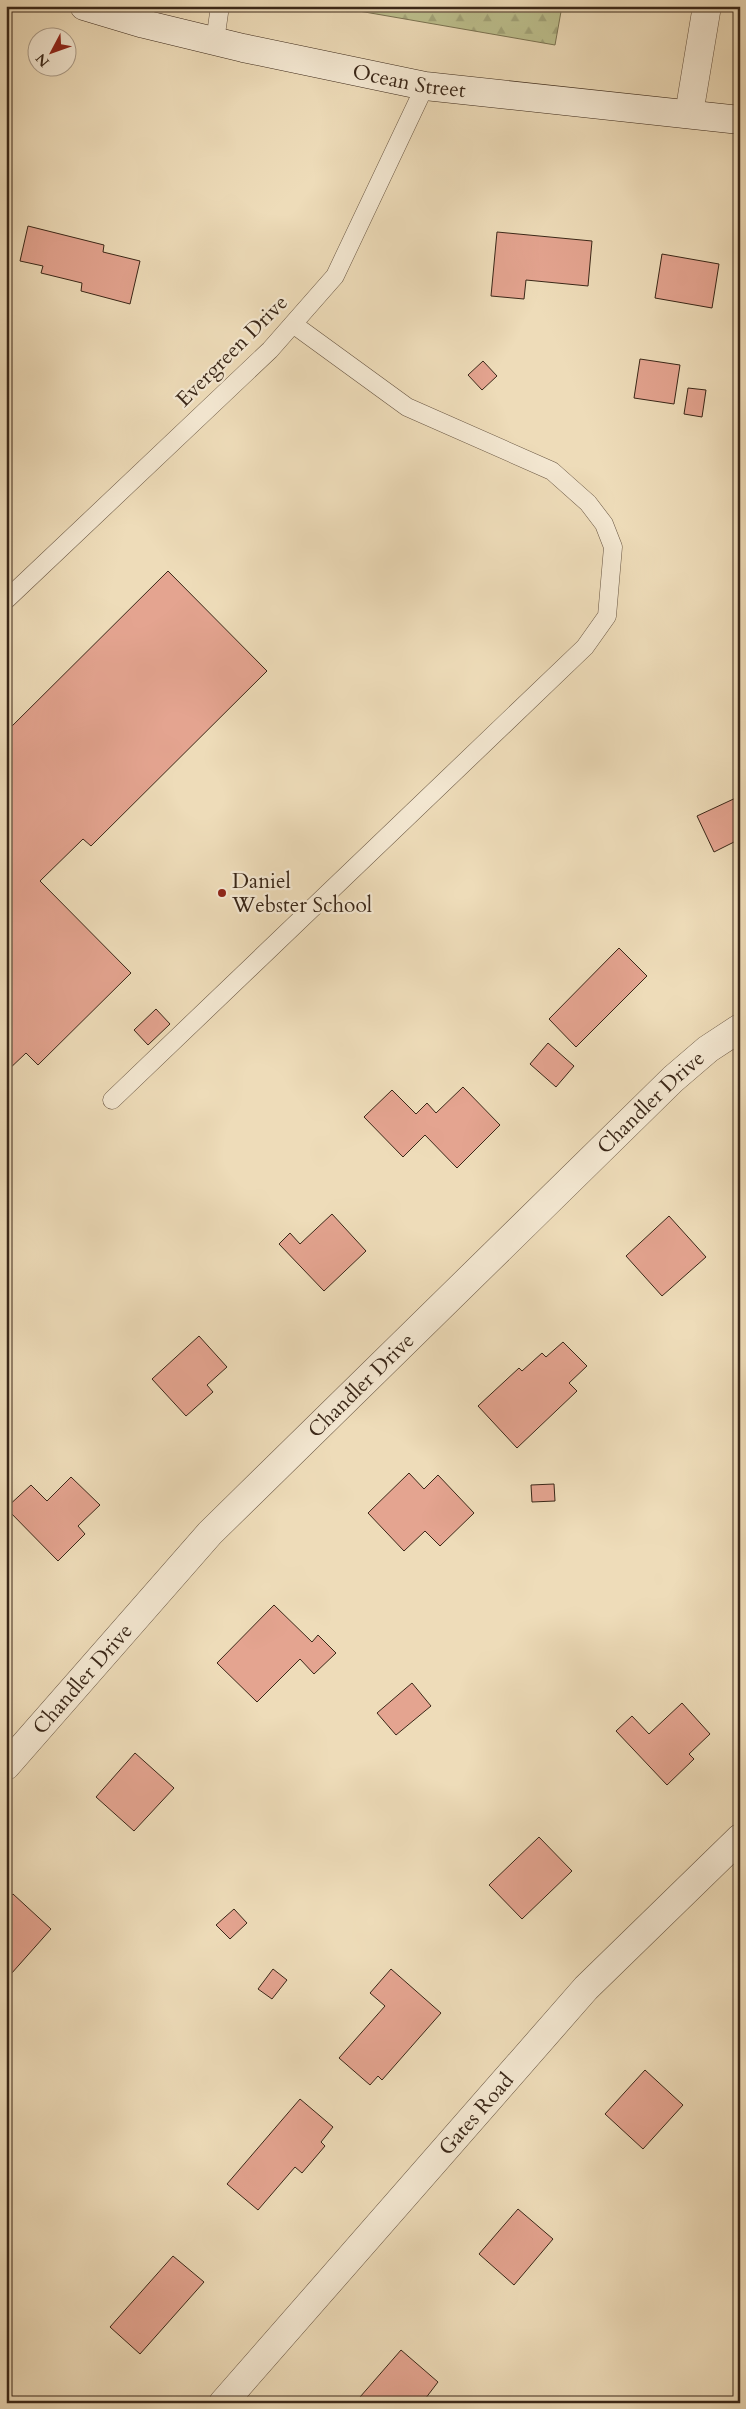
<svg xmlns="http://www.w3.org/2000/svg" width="746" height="2409" font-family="Cardo,serif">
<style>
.forest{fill:url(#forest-firs);stroke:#7b7352}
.building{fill:#e4a490;stroke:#3a2718}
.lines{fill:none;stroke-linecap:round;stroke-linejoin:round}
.service-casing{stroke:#675440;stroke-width:19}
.minor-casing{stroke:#675440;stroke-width:29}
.secondary-casing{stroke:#3a2718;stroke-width:29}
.service{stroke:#f4e8d2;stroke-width:18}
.minor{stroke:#f4e8d2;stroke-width:28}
.secondary{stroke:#f4e8d2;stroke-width:28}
.poi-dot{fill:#8f2418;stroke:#f4e8d2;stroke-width:2}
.labels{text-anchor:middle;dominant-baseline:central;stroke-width:4.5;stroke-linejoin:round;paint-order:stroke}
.street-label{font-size:21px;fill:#3a2718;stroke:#f4e8d2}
.poi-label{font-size:21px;fill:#3a2718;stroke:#f4e8d2;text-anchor:start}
</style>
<defs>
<pattern id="forest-firs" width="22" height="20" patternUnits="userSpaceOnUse" patternTransform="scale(1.25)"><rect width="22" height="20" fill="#bcbf8d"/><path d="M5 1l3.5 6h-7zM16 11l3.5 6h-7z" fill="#a2a479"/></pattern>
</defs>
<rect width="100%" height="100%" fill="#eedcb9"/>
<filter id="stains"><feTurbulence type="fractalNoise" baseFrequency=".004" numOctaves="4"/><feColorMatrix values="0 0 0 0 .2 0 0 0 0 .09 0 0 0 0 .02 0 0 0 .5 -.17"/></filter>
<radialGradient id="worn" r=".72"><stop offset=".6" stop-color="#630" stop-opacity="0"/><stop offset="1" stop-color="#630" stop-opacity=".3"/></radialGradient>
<!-- forest -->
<path class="forest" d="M 330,6 L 492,6 L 514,12 L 528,6 L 562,6 L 555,45 Z"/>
<!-- building -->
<path class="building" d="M 28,226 L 104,245 L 103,252 L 140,261 L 130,304 L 81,291 L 82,283 L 41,273 L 43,266 L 20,261 Z
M 497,232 L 592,241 L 588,286 L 526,280 L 524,299 L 491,296 Z
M 662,254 L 719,264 L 712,308 L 655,298 Z
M 640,359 L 680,365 L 674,404 L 634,398 Z
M 483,361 L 497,376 L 482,390 L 468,375 Z
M 688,388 L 706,390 L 702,417 L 684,414 Z
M 168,571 L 267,671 L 91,846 L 83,839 L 40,881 L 131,973 L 38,1065 L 26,1053 L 6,1072 L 6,732 Z
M 740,796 L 740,839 L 714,852 L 697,816 Z
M 619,948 L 647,976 L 576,1047 L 549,1019 Z
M 156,1009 L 170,1024 L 148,1045 L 134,1030 Z
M 548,1043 L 574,1066 L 556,1087 L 530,1064 Z
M 463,1087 L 500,1125 L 457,1168 L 425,1135 L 403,1157 L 364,1117 L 392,1090 L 416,1114 L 427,1103 L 436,1113 Z
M 332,1214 L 366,1251 L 324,1291 L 279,1244 L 290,1233 L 300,1244 Z
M 669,1216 L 706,1257 L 662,1296 L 626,1256 Z
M 199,1336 L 227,1367 L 207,1385 L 213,1392 L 186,1416 L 152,1379 Z
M 563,1342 L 587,1366 L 569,1383 L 577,1391 L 517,1448 L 478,1406 L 519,1368 L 522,1371 L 542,1353 L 546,1357 Z
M 409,1473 L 424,1489 L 438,1475 L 474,1513 L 440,1546 L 425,1531 L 404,1551 L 368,1513 Z
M 71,1477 L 100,1505 L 78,1526 L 85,1534 L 58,1561 L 6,1508 L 31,1485 L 47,1501 Z
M 554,1484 L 555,1501 L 532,1502 L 531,1485 Z
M 274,1605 L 312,1642 L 318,1635 L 336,1653 L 314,1674 L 300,1659 L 257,1702 L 217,1663 Z
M 412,1683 L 431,1706 L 396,1735 L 377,1713 Z
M 682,1703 L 710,1734 L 689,1754 L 694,1759 L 667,1785 L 616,1731 L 632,1716 L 649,1734 Z
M 135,1753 L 174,1788 L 134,1831 L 96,1797 Z
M 539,1837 L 572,1871 L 522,1919 L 489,1885 Z
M 13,1894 L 51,1929 L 11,1974 L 6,1970 L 6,1901 Z
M 234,1909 L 247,1923 L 230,1939 L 216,1925 Z
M 273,1969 L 287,1980 L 272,1999 L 258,1989 Z
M 391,1969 L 441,2013 L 382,2080 L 378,2076 L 370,2085 L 339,2058 L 385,2006 L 370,1993 Z
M 645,2070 L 683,2105 L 643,2149 L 605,2114 Z
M 300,2099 L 333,2127 L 321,2142 L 325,2146 L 302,2173 L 295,2167 L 258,2210 L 227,2184 Z
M 518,2209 L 553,2239 L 514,2285 L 479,2254 Z
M 173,2256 L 204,2282 L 140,2354 L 110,2327 Z
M 401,2350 L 438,2382 L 422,2403 L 366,2403 L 360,2397 Z
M 18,2397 L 25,2403 L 12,2403 Z"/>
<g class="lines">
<!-- service casing -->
<g class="service-casing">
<path id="service" d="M 215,41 L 220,6
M 6,600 L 270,350 L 335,276 L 425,86
M 112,1100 L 585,647 L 607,616 L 613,547 L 604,524 L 588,503 L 552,471 L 407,407 L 293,324"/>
</g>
<!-- minor casing -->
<g class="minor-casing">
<g id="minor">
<path d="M 689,114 L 707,6"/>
<path id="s1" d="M 6,1766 L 210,1533 L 673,1079 L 708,1049 L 740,1028"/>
<path id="s2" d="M 223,2403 L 586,1988 L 740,1838"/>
</g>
</g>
<!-- secondary casing -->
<g class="secondary-casing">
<g id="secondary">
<path id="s3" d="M 84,6 L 144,24 L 243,48 L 425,86 L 740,120"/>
</g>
</g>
<!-- service -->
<use href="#service" class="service"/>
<!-- minor -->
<use href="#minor" class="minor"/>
<!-- secondary -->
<use href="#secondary" class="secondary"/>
</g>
<!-- markers -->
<circle class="poi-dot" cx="222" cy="893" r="5"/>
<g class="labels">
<!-- street labels -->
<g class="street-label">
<text stroke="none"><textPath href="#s3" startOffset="334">Ocean Street</textPath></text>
<text transform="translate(232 351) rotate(-45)">Evergreen Drive</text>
<text stroke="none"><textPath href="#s1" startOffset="926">Chandler Drive</textPath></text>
<text stroke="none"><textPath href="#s1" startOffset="521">Chandler Drive</textPath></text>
<text stroke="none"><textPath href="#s1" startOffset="116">Chandler Drive</textPath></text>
<text stroke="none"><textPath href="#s2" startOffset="384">Gates Road</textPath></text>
</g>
<!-- poi labels -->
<g class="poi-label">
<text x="232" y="881">Daniel<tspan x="232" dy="24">Webster School</tspan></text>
</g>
</g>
<!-- margin -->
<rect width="746" height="2409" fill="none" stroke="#eedcb9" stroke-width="25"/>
<rect x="8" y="8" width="731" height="2394" fill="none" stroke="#3a2718" stroke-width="2.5"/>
<rect x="12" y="12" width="721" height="2384" fill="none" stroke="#3a2718"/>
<!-- north arrow -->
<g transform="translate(52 52) rotate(229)"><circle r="24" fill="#f4e8d2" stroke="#aa9b88"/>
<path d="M0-4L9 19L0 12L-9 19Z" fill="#8f2418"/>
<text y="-8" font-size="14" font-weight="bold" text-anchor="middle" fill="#3a2718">N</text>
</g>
<rect width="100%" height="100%" filter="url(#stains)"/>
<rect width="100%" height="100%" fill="url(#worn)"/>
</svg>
